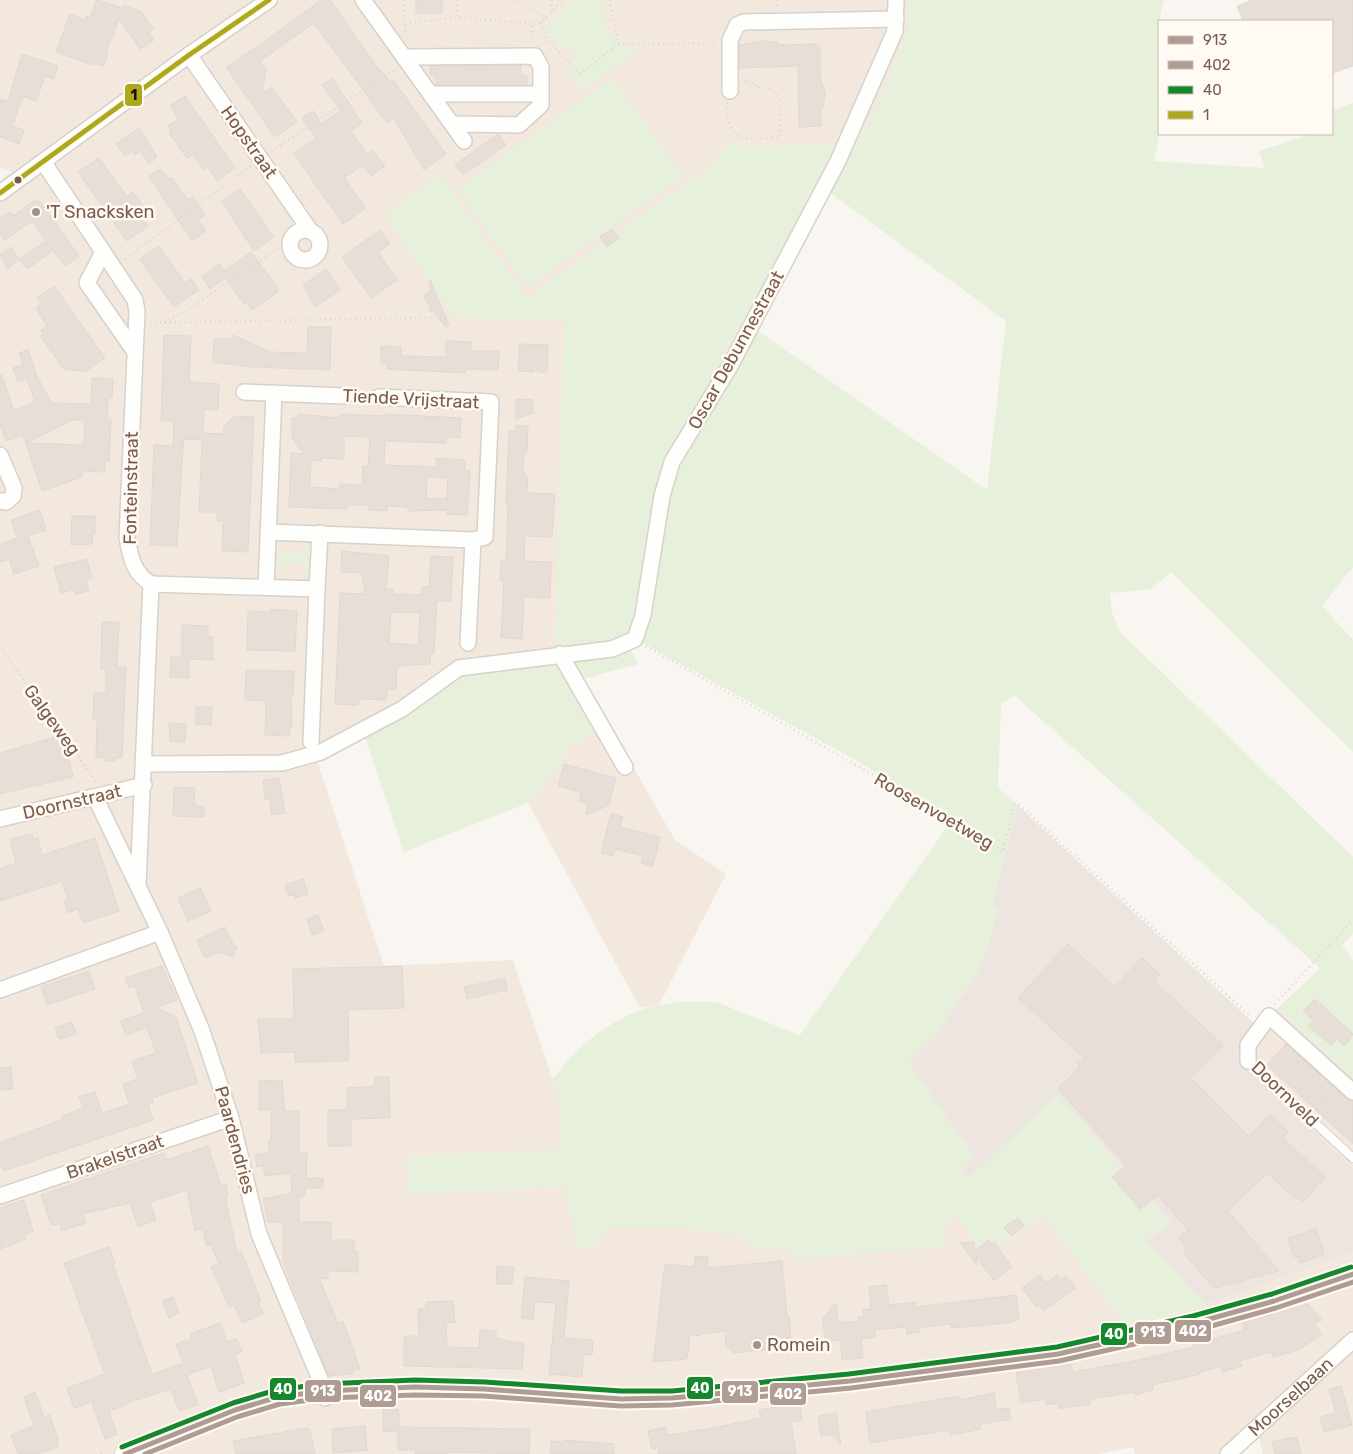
<svg xmlns="http://www.w3.org/2000/svg" width="1353" height="1454" font-family="Rubik,sans-serif">
<style>
.residential{fill:#f2e8de}
.industrial{fill:#ede5e0}
.green{fill:#e7f0db}
.building{fill:#e6ded7;stroke:#e2d8d2;fill-rule:evenodd}
.lines{fill:none;stroke-linecap:round;stroke-linejoin:round}
.service-casing{stroke:#d7d1cb;stroke-width:10}
.minor-casing{stroke:#d7d1cb;stroke-width:18}
.secondary-casing{stroke:#d9d2cb;stroke-width:22}
.path{stroke:#dcd5d0;stroke-width:2.5;stroke-dasharray:1 4;stroke-linecap:butt}
.service{stroke:#fefefd;stroke-width:8}
.minor{stroke:#fefefd;stroke-width:15}
.secondary{stroke:#fefefd;stroke-width:20}
.bus-1-casing{stroke:#fffaf3;stroke-width:9}
.bus-2-casing{stroke:#fffaf3;stroke-width:9}
.bus-3-casing{stroke:#fffaf3;stroke-width:9}
.bus-4-casing{stroke:#fffaf3;stroke-width:9}
.bus-1{stroke:#af9d94;stroke-width:5}
.bus-2{stroke:#af9d94;stroke-width:5}
.bus-3{stroke:#15882e;stroke-width:5}
.bus-4{stroke:#ada91b;stroke-width:5}
.bus-dot{fill:#7a5c4d;stroke:#fffaf3;stroke-width:2}
.poi-dot{fill:#a69286;stroke:#fffaf3;stroke-width:2}
.labels{text-anchor:middle;dominant-baseline:central;stroke-width:5;stroke-linejoin:round;paint-order:stroke}
.street-label{font-size:18px;fill:#7a5c4d;stroke:#fffaf3}
.poi-label{font-size:18px;fill:#7a5c4d;stroke:#fffaf3;text-anchor:start}
.line-badge{stroke:#fffaf3;stroke-width:2}
.badge-label{font-size:14px;text-anchor:middle;font-weight:bold;fill:#fff}
.pale-badge-label{font-size:14px;text-anchor:middle;font-weight:bold;fill:#111}
</style>
<rect width="100%" height="100%" fill="#f9f5f0"/>
<!-- residential -->
<path class="residential" d="M 0,0 L 907,0 L 907,34 L 876,107 L 850,153 L 837,144 L 745,147 L 730,141 L 705,173 L 686,183 L 527,298 L 440,175 L 454,318 L 564,319 L 555,648 L 556,660 L 457,677 L 365,737 L 317,760 L 384,966 L 513,960 L 560,1102 L 561,1150 L 407,1156 L 408,1194 L 565,1187 L 595,1246 L 610,1227 L 622,1226 L 686,1228 L 732,1234 L 757,1247 L 792,1250 L 948,1246 L 937,1230 L 957,1216 L 979,1247 L 991,1236 L 1001,1245 L 1044,1215 L 1126,1326 L 1206,1305 L 1353,1252 L 1353,1454 L 1263,1454 L 1259,1437 L 1242,1454 L 1135,1454 L 1133,1447 L 1100,1454 L 0,1454 L 0,180 L 11,172 L 0,168 Z
M 595,700 L 675,840 L 726,874 L 659,1005 L 640,1008 L 528,803 L 562,760 L 566,749 L 580,743 Z
M 1278,1008 L 1353,1078 L 1353,1168 L 1240,1060 L 1243,1042 L 1256,1025 Z"/>
<!-- industrial -->
<path class="industrial" d="M 1017,805 L 1256,1025 L 1243,1042 L 1240,1060 L 1353,1168 L 1353,1252 L 1206,1305 L 1145,1241 L 1171,1223 L 1058,1095 L 968,1179 L 961,1169 L 975,1158 L 908,1063 L 939,1032 L 957,1001 L 974,980 L 998,909 L 992,908 Z"/>
<!-- green -->
<path class="green" d="M 572,0 L 601,0 L 608,35 L 640,51 L 610,70 L 583,91 L 567,67 L 578,58 L 544,31 Z
M 907,0 L 1164,0 C 1148,50 1168,110 1154,161 L 1264,168 L 1259,151 L 1311,134 L 1332,134 L 1332,111 L 1353,103 L 1353,567 L 1322,606 L 1353,640 L 1353,752 L 1171,572 L 1151,589 L 1110,593 L 1112,613 L 1120,632 L 1353,857 L 1353,933 L 1342,946 L 1353,961 L 1353,1078 L 1278,1008 L 1320,968 L 1014,695 L 1001,704 L 998,788 L 1017,805 L 992,908 L 999,909 L 984,959 L 974,980 L 957,1001 L 939,1032 L 908,1063 L 975,1158 L 961,1169 L 968,1178 L 1058,1095 L 1171,1223 L 1145,1241 L 1206,1305 L 1126,1326 L 1044,1215 L 1001,1245 L 991,1236 L 979,1247 L 957,1216 L 937,1230 L 948,1246 L 797,1259 L 792,1250 L 757,1247 L 732,1234 L 686,1228 L 610,1227 L 595,1246 L 578,1248 L 565,1187 L 408,1194 L 407,1156 L 560,1150 L 560,1102 L 551,1081 C 593,1025 646,994 718,1003 C 726,1005 735,1010 743,1013 C 762,1020 781,1028 800,1035 L 952,820 L 866,766 L 641,642 L 671,483 L 758,331 L 987,490 L 1006,321 L 829,192 L 876,107 L 907,34 Z
M 613,78 L 683,177 L 527,287 L 457,189 Z
M 730,141 L 745,147 L 837,144 L 839,149 L 744,329 L 667,462 L 638,619 L 630,636 L 603,644 L 555,648 L 564,319 L 454,318 L 384,214 L 440,175 L 527,298 L 686,183 L 705,173 Z
M 274,542 L 278,543 L 278,553 L 307,554 L 307,544 L 312,544 L 310,575 L 306,575 L 306,565 L 277,563 L 276,573 L 272,573 Z
M 630,648 L 638,664 L 583,679 C 600,710 603,734 566,749 L 562,760 L 528,803 L 404,852 L 365,737 L 457,677 Z"/>
<!-- building -->
<path class="building" d="M 96,0 L 123,8 L 124,5 L 141,12 L 154,29 L 149,33 L 154,40 L 140,49 L 119,19 L 106,53 L 108,53 L 104,66 L 93,63 L 92,65 L 56,52 L 70,14 L 85,20 L 86,16 L 90,18 Z
M 321,0 L 330,0 L 377,67 L 391,82 L 394,81 L 446,154 L 424,170 L 394,119 L 387,123 L 314,23 L 260,61 L 266,69 L 262,94 L 272,87 L 297,122 L 275,137 L 226,67 L 260,45 Z
M 416,0 L 442,0 L 442,13 L 416,13 Z
M 1252,0 L 1353,0 L 1353,66 L 1332,73 L 1332,21 L 1243,21 L 1237,6 Z
M 763,41 L 777,42 L 778,45 L 815,44 L 820,48 L 820,76 L 825,93 L 823,106 L 821,106 L 821,126 L 799,127 L 798,66 L 739,68 L 739,45 Z
M 22,54 L 58,66 L 53,79 L 45,76 L 36,101 L 23,96 L 12,126 L 24,130 L 19,144 L 0,137 L 0,99 L 8,101 Z
M 521,65 L 521,75 L 527,75 L 527,85 L 436,85 L 436,75 L 430,75 L 430,66 Z
M 332,78 L 362,123 L 351,131 L 367,155 L 373,150 L 385,166 L 371,176 L 363,165 L 344,178 L 366,208 L 343,224 L 294,154 L 316,138 L 302,118 L 313,111 L 322,124 L 341,110 L 322,85 Z
M 185,96 L 235,168 L 217,181 L 208,167 L 204,170 L 193,154 L 187,158 L 169,133 L 172,131 L 168,126 L 178,119 L 170,106 Z
M 139,128 L 157,157 L 149,164 L 140,151 L 135,155 L 132,151 L 125,156 L 116,144 Z
M 498,134 L 506,145 L 463,175 L 455,165 Z
M 99,158 L 127,196 L 133,192 L 146,210 L 140,214 L 148,226 L 127,241 L 78,172 Z
M 161,169 L 169,179 L 171,177 L 188,200 L 193,197 L 205,215 L 198,220 L 206,231 L 192,241 L 149,176 Z
M 240,189 L 274,237 L 254,251 L 222,202 Z
M 35,200 L 37,202 L 40,201 L 79,256 L 65,266 L 51,248 L 50,253 L 27,269 L 19,260 L 46,241 L 32,221 L 5,240 L 0,233 L 0,218 L 10,212 L 13,216 Z
M 612,229 L 619,238 L 607,247 L 600,237 Z
M 380,230 L 390,244 L 378,252 L 397,280 L 371,298 L 342,257 Z
M 159,246 L 185,283 L 191,279 L 199,290 L 174,307 L 140,259 Z
M 11,247 L 19,259 L 8,269 L 0,255 Z
M 251,252 L 278,287 L 278,292 L 252,310 L 246,302 L 244,304 L 225,278 L 210,289 L 202,277 L 219,264 L 224,271 Z
M 326,269 L 340,290 L 315,307 L 303,285 Z
M 430,280 L 449,325 L 445,327 L 434,311 L 430,311 L 430,306 L 423,296 L 430,291 Z
M 54,286 L 105,358 L 85,372 L 68,369 L 65,371 L 40,336 L 44,334 L 41,330 L 47,326 L 36,308 L 41,304 L 37,298 Z
M 308,327 L 331,327 L 330,370 L 253,367 L 213,362 L 214,339 L 233,339 L 233,335 L 270,352 L 307,353 Z
M 164,335 L 191,336 L 189,382 L 219,384 L 218,410 L 204,409 L 203,433 L 223,434 L 224,426 L 235,416 L 254,417 L 248,552 L 222,551 L 223,521 L 217,521 L 217,512 L 199,512 L 202,440 L 184,439 L 183,447 L 178,447 L 183,447 L 177,546 L 150,545 L 154,445 L 173,446 L 174,421 L 161,421 Z
M 446,341 L 471,342 L 471,351 L 499,351 L 498,370 L 466,369 L 465,373 L 387,369 L 388,364 L 381,363 L 381,346 L 401,347 L 401,356 L 446,357 Z
M 520,344 L 548,345 L 547,372 L 538,372 L 535,363 L 534,372 L 518,371 Z
M 28,350 L 37,376 L 51,403 L 91,404 L 92,378 L 113,379 L 112,398 L 108,398 L 107,420 L 111,420 L 109,461 L 105,461 L 105,472 L 82,471 L 82,477 L 42,491 L 23,435 L 6,441 L 0,424 L 0,375 L 2,375 L 14,411 L 35,402 L 27,378 L 18,382 L 13,368 L 23,365 L 19,353 ZM 72,420 L 85,420 L 84,445 L 26,443 Z
M 516,399 L 533,400 L 533,413 L 516,419 Z
M 298,414 L 339,418 L 342,414 L 384,416 L 384,414 L 461,418 L 460,438 L 446,437 L 446,443 L 385,441 L 384,465 L 436,467 L 436,458 L 465,460 L 465,470 L 469,471 L 470,474 L 467,515 L 446,514 L 447,510 L 408,511 L 408,507 L 387,506 L 387,511 L 369,510 L 369,505 L 348,505 L 347,509 L 289,507 L 291,453 L 304,454 L 292,438 L 292,418 L 298,418 ZM 344,436 L 370,437 L 368,466 L 363,466 L 362,485 L 340,484 L 340,489 L 310,487 L 311,460 L 321,461 L 321,458 L 344,459 ZM 427,477 L 448,478 L 447,499 L 426,498 Z
M 515,425 L 528,426 L 527,452 L 524,452 L 523,471 L 528,478 L 527,493 L 555,494 L 552,537 L 525,536 L 524,561 L 552,562 L 551,570 L 550,598 L 524,597 L 522,639 L 501,638 L 504,581 L 500,581 L 501,561 L 506,561 L 508,504 L 506,504 L 509,431 L 515,431 Z
M 40,510 L 46,530 L 28,536 L 39,566 L 14,574 L 9,559 L 0,562 L 0,545 L 17,538 L 11,520 Z
M 72,516 L 95,516 L 95,534 L 93,533 L 92,544 L 71,545 Z
M 342,551 L 389,556 L 386,589 L 393,589 L 393,594 L 422,595 L 422,586 L 429,587 L 431,556 L 453,557 L 451,601 L 437,601 L 434,654 L 431,654 L 430,664 L 397,666 L 396,689 L 387,690 L 386,700 L 362,699 L 357,705 L 335,704 L 340,593 L 365,594 L 362,573 L 341,572 ZM 391,612 L 420,613 L 418,645 L 389,643 Z
M 87,559 L 92,578 L 86,579 L 89,591 L 75,594 L 74,589 L 61,593 L 54,567 Z
M 270,609 L 297,611 L 295,651 L 247,650 L 248,611 L 270,612 Z
M 102,622 L 119,622 L 117,667 L 126,667 L 122,758 L 115,758 L 115,761 L 105,761 L 105,758 L 96,757 L 97,719 L 93,719 L 94,693 L 106,693 L 106,669 L 101,669 Z
M 182,625 L 208,626 L 208,637 L 213,637 L 213,660 L 189,659 L 189,678 L 170,677 L 171,657 L 182,657 Z
M 246,670 L 294,671 L 293,696 L 291,696 L 292,728 L 290,728 L 289,736 L 265,735 L 266,701 L 245,700 Z
M 196,707 L 212,707 L 211,725 L 196,724 Z
M 169,723 L 186,724 L 185,742 L 170,741 Z
M 62,735 L 69,746 L 67,748 L 73,777 L 0,794 L 0,753 Z
M 564,764 L 616,778 L 609,805 L 586,815 L 588,804 L 579,801 L 581,792 L 558,786 Z
M 279,778 L 285,813 L 272,815 L 270,799 L 265,799 L 263,780 Z
M 174,787 L 195,788 L 194,802 L 196,806 L 204,807 L 204,817 L 173,816 Z
M 611,814 L 623,817 L 620,827 L 660,837 L 653,866 L 641,863 L 643,856 L 615,849 L 613,856 L 601,853 Z
M 32,834 L 33,839 L 38,838 L 42,855 L 95,838 L 119,911 L 83,923 L 78,909 L 68,913 L 64,901 L 68,900 L 62,881 L 0,901 L 0,869 L 16,863 L 10,839 Z
M 303,879 L 308,894 L 295,898 L 294,895 L 289,896 L 285,885 Z
M 200,888 L 211,911 L 188,921 L 178,898 Z
M 318,915 L 324,931 L 312,935 L 307,919 Z
M 225,927 L 234,946 L 237,947 L 233,957 L 219,952 L 205,958 L 197,940 Z
M 1068,944 L 1115,987 L 1142,958 L 1160,975 L 1154,981 L 1223,1045 L 1191,1078 L 1249,1137 L 1270,1115 L 1288,1132 L 1283,1138 L 1325,1177 L 1304,1201 L 1295,1198 L 1267,1173 L 1228,1211 L 1279,1271 L 1214,1288 L 1183,1252 L 1187,1248 L 1179,1238 L 1188,1230 L 1158,1195 L 1140,1209 L 1112,1177 L 1126,1165 L 1058,1088 L 1080,1067 L 1077,1064 L 1084,1058 L 1018,998 Z
M 162,966 L 177,1000 L 156,1007 L 176,1017 L 198,1083 L 152,1098 L 153,1103 L 148,1104 L 153,1120 L 3,1171 L 0,1162 L 0,1143 L 63,1119 L 62,1116 L 83,1108 L 79,1097 L 95,1092 L 102,1113 L 129,1104 L 123,1084 L 138,1079 L 132,1061 L 156,1053 L 147,1027 L 126,1035 L 121,1021 L 144,1013 L 135,986 L 129,988 L 125,978 Z
M 402,966 L 404,1008 L 348,1010 L 349,1061 L 295,1062 L 295,1052 L 261,1053 L 258,1019 L 294,1019 L 293,969 Z
M 89,971 L 95,989 L 47,1005 L 41,987 Z
M 505,978 L 507,990 L 467,999 L 464,987 Z
M 1315,999 L 1353,1034 L 1345,1046 L 1337,1039 L 1331,1045 L 1308,1026 L 1313,1021 L 1303,1011 Z
M 72,1022 L 76,1034 L 59,1039 L 55,1028 Z
M 1286,1044 L 1347,1099 L 1353,1101 L 1353,1144 L 1267,1065 Z
M 11,1067 L 13,1089 L 0,1090 L 0,1068 Z
M 375,1077 L 389,1077 L 390,1118 L 351,1119 L 351,1146 L 328,1146 L 328,1110 L 347,1110 L 347,1088 L 375,1086 Z
M 282,1080 L 285,1111 L 299,1111 L 299,1152 L 307,1152 L 306,1178 L 323,1178 L 323,1188 L 305,1188 L 305,1196 L 299,1196 L 299,1222 L 331,1222 L 331,1240 L 354,1240 L 354,1251 L 358,1251 L 358,1272 L 328,1271 L 328,1279 L 319,1278 L 338,1323 L 343,1321 L 360,1369 L 353,1370 L 353,1374 L 329,1376 L 283,1262 L 283,1222 L 268,1222 L 263,1199 L 292,1193 L 291,1173 L 265,1176 L 263,1166 L 257,1167 L 255,1155 L 269,1153 L 269,1139 L 271,1139 L 271,1110 L 259,1110 L 259,1081 Z
M 208,1146 L 221,1186 L 226,1185 L 228,1197 L 225,1197 L 237,1253 L 241,1251 L 261,1301 L 258,1302 L 263,1314 L 242,1323 L 234,1305 L 229,1307 L 211,1267 L 219,1263 L 211,1245 L 206,1246 L 203,1229 L 195,1230 L 187,1190 L 150,1202 L 156,1220 L 138,1227 L 130,1203 L 83,1214 L 86,1223 L 62,1231 L 60,1224 L 51,1225 L 41,1195 L 164,1153 L 167,1160 Z
M 24,1200 L 33,1231 L 24,1235 L 26,1239 L 0,1249 L 0,1208 Z
M 1018,1218 L 1024,1226 L 1011,1236 L 1004,1227 Z
M 1316,1229 L 1324,1254 L 1300,1263 L 1298,1256 L 1294,1257 L 1288,1238 Z
M 989,1240 L 992,1245 L 995,1243 L 1012,1267 L 994,1281 L 976,1257 L 977,1265 L 960,1243 L 974,1242 L 975,1251 Z
M 109,1247 L 115,1263 L 113,1264 L 152,1374 L 183,1363 L 176,1344 L 191,1339 L 190,1334 L 220,1323 L 227,1342 L 237,1339 L 242,1352 L 235,1354 L 244,1383 L 219,1392 L 211,1366 L 187,1375 L 198,1405 L 179,1411 L 171,1389 L 126,1403 L 126,1405 L 109,1411 L 117,1434 L 105,1439 L 92,1402 L 74,1408 L 67,1388 L 105,1374 L 64,1263 Z
M 695,1256 L 708,1257 L 707,1268 L 782,1261 L 787,1316 L 789,1316 L 791,1340 L 785,1348 L 734,1353 L 726,1346 L 725,1331 L 700,1334 L 700,1336 L 690,1334 L 687,1359 L 653,1362 L 665,1264 L 694,1267 Z
M 497,1266 L 514,1267 L 512,1284 L 496,1284 Z
M 1040,1275 L 1046,1283 L 1057,1275 L 1061,1280 L 1066,1276 L 1076,1288 L 1043,1311 L 1039,1306 L 1036,1307 L 1022,1288 Z
M 525,1277 L 569,1281 L 564,1338 L 593,1340 L 592,1355 L 584,1354 L 582,1377 L 549,1374 L 556,1303 L 535,1302 L 533,1320 L 521,1318 Z
M 886,1285 L 889,1305 L 916,1302 L 916,1307 L 1016,1295 L 1019,1319 L 1013,1322 L 987,1325 L 952,1328 L 951,1324 L 919,1328 L 919,1332 L 907,1334 L 906,1327 L 874,1330 L 875,1337 L 861,1339 L 863,1358 L 842,1360 L 840,1340 L 825,1342 L 823,1318 L 836,1303 L 838,1323 L 859,1321 L 859,1317 L 864,1316 L 863,1310 L 871,1309 L 869,1287 Z
M 173,1297 L 179,1313 L 169,1318 L 162,1301 Z
M 453,1301 L 455,1322 L 446,1323 L 447,1347 L 479,1348 L 480,1330 L 496,1331 L 496,1338 L 524,1344 L 522,1369 L 404,1366 L 404,1336 L 419,1336 L 418,1309 L 426,1308 L 426,1302 Z
M 1308,1304 L 1322,1320 L 1314,1323 L 1322,1334 L 1298,1350 L 1273,1357 L 1271,1352 L 1253,1357 L 1240,1361 L 1242,1366 L 1222,1372 L 1221,1366 L 1200,1372 L 1200,1374 L 1152,1385 L 1153,1390 L 1135,1395 L 1134,1392 L 1090,1399 L 1091,1404 L 1059,1409 L 1058,1403 L 1046,1405 L 1045,1399 L 1021,1403 L 1016,1373 L 1071,1364 L 1073,1372 L 1134,1361 L 1194,1347 L 1192,1338 L 1208,1333 L 1210,1340 L 1244,1330 L 1243,1323 Z
M 1341,1386 L 1352,1425 L 1324,1432 L 1320,1417 L 1336,1413 L 1329,1389 Z
M 35,1392 L 44,1417 L 50,1415 L 59,1442 L 56,1443 L 58,1447 L 38,1454 L 18,1454 L 11,1435 L 34,1426 L 24,1397 Z
M 994,1393 L 996,1409 L 1009,1408 L 1011,1419 L 980,1424 L 981,1429 L 950,1435 L 949,1430 L 870,1443 L 866,1412 L 959,1396 L 960,1400 Z
M 800,1403 L 802,1420 L 791,1422 L 796,1454 L 658,1454 L 660,1447 L 652,1449 L 648,1431 L 666,1427 L 667,1435 L 707,1429 L 761,1418 L 759,1410 Z
M 383,1409 L 398,1409 L 400,1427 L 530,1429 L 529,1454 L 447,1452 L 447,1454 L 415,1454 L 415,1450 L 398,1450 L 398,1432 L 383,1431 Z
M 836,1413 L 841,1445 L 831,1435 L 821,1436 L 818,1416 Z
M 365,1426 L 367,1450 L 333,1453 L 332,1429 Z
M 307,1428 L 310,1430 L 315,1454 L 236,1454 L 233,1441 Z
M 1297,1437 L 1301,1454 L 1275,1454 L 1272,1442 Z
M 564,1440 L 614,1444 L 614,1454 L 550,1454 L 551,1441 L 564,1442 Z"/>
<g class="lines">
<!-- service casing -->
<g class="service-casing">
<path id="service" d="M 1248,1061 L 1353,1158"/>
</g>
<!-- minor casing -->
<g class="minor-casing">
<g id="minor">
<path d="M 363,0 L 464,141"/>
<path d="M 189,55 L 309,229"/>
<path d="M 406,57 L 535,56 L 541,67 L 541,105 L 519,125 L 453,124"/>
<path d="M 730,91 L 730,40 L 737,25 L 744,22 L 896,19"/>
<path d="M 432,94 L 541,94"/>
<path d="M 44,163 L 135,300 L 137,311 L 127,538 C 131,559 133,572 151,584 L 138,885"/>
<path d="M 0,193 L 189,55 L 269,0"/>
<circle cx="305" cy="245" r="15"/>
<path d="M 103,252 L 87,283 L 135,352"/>
<path d="M 244,392 L 345,396"/>
<path d="M 379,397 L 491,402 L 485,537 L 473,540 L 468,643"/>
<path d="M 0,455 L 14,488 L 13,496 L 6,502 L 0,501"/>
<path d="M 269,532 L 473,540"/>
<path d="M 151,584 L 317,589 L 311,742"/>
<path d="M 266,587 L 274,393"/>
<path d="M 317,589 L 320,533"/>
<path d="M 560,654 L 625,767"/>
<path d="M 144,764 L 282,763 L 321,752 L 402,709 L 459,668 L 612,649 L 635,639 L 643,615 L 662,496 L 672,462 L 730,366 L 838,161 L 895,31 L 896,0"/>
<path d="M 95,797 L 160,932 L 202,1031 L 231,1118 L 259,1234 L 322,1384 L 325,1398"/>
<path d="M 0,819 L 144,785"/>
<path d="M 0,990 L 160,932"/>
<path d="M 1248,1061 L 1248,1045 L 1269,1016 L 1353,1092"/>
<path d="M 0,1196 L 231,1118"/>
<path id="s1" d="M 1228,1454 L 1353,1340"/>
</g>
</g>
<!-- secondary casing -->
<g class="secondary-casing">
<path id="secondary" d="M 125,1454 L 235,1410 L 278,1397 L 324,1391 L 415,1387 L 484,1389 L 621,1399 L 672,1398 L 850,1381 L 1058,1354 L 1195,1323 L 1274,1301 L 1353,1274"/>
</g>
<!-- path -->
<path class="path" d="M 404,0 L 405,33
M 457,0 L 457,17 L 532,24
M 515,0 L 546,18
M 610,0 L 618,44 L 716,43
M 777,0 L 777,8
M 551,11 L 552,0
M 541,23 L 546,38 L 580,74 L 618,44
M 405,24 L 457,17
M 531,42 L 532,24 L 541,23 L 563,0
M 747,81 L 755,84 L 757,88 C 788,87 780,114 780,137 C 768,137 748,142 737,135 C 726,127 724,101 731,91 C 735,84 740,83 747,81 Z
M 272,151 L 396,69
M 125,259 L 251,166
M 164,322 L 184,312 L 291,240
M 150,323 L 449,317
M 0,646 L 97,783
M 646,646 L 951,819 L 1003,852 L 1015,801 L 1251,1017
M 1275,1004 L 1353,920
M 1317,1110 L 1329,1089
M 101,1454 L 110,1450"/>
<!-- service -->
<use href="#service" class="service"/>
<!-- minor -->
<use href="#minor" class="minor"/>
<!-- secondary -->
<use href="#secondary" class="secondary"/>
<!-- bus-1 casing -->
<g class="bus-1-casing">
<path id="bus-1" d="M 125,1454 L 235,1410 L 278,1397 L 324,1391 L 415,1387 L 484,1389 L 621,1399 L 672,1398 L 850,1381 L 1058,1354 L 1195,1323 L 1274,1301 L 1353,1274"/>
</g>
<!-- bus-2 casing -->
<g class="bus-2-casing">
<path id="bus-2" d="M 145,1454 L 237,1417 L 280,1404 L 325,1398 L 415,1395 L 484,1396 L 620,1406 L 672,1405 L 851,1388 L 1059,1361 L 1197,1330 L 1276,1308 L 1353,1282"/>
</g>
<!-- bus-3 casing -->
<g class="bus-3-casing">
<path id="bus-3" d="M 122,1447 L 233,1403 L 276,1390 L 323,1384 L 415,1380 L 485,1382 L 621,1391 L 672,1391 L 849,1374 L 1057,1347 L 1193,1316 L 1272,1294 L 1351,1267"/>
</g>
<!-- bus-4 casing -->
<g class="bus-4-casing">
<path id="bus-4" d="M 0,193 L 189,55 L 269,0"/>
</g>
<!-- bus-1 -->
<use href="#bus-1" class="bus-1"/>
<!-- bus-2 -->
<use href="#bus-2" class="bus-2"/>
<!-- bus-3 -->
<use href="#bus-3" class="bus-3"/>
<!-- bus-4 -->
<use href="#bus-4" class="bus-4"/>
</g>
<!-- markers -->
<circle class="bus-dot" cx="18" cy="180" r="4.5"/>
<g class="poi-dot">
<circle cx="36" cy="212" r="5"/>
<circle cx="757" cy="1345" r="5"/>
</g>
<g class="labels">
<!-- street labels -->
<g class="street-label">
<text transform="translate(249 142) rotate(55)">Hopstraat</text>
<text transform="translate(736 350) rotate(-61)">Oscar Debunnestraat</text>
<text transform="translate(411 399) rotate(3)">Tiende Vrijstraat</text>
<text transform="translate(131 488) rotate(-89)">Fonteinstraat</text>
<text transform="translate(52 720) rotate(54)">Galgeweg</text>
<text transform="translate(72 802) rotate(-13)">Doornstraat</text>
<text transform="translate(934 811) rotate(30)">Roosenvoetweg</text>
<text transform="translate(1285 1094) rotate(44)">Doornveld</text>
<text transform="translate(235 1140) rotate(75)">Paardendries</text>
<text transform="translate(115 1157) rotate(-19)">Brakelstraat</text>
<text stroke="none"><textPath href="#s1" startOffset="85">Moorselbaan</textPath></text>
</g>
<!-- poi labels -->
<g class="poi-label">
<text x="46" y="212">'T Snacksken</text>
<text x="767" y="1345">Romein</text>
</g>
</g>
<g class="line-badge">
<rect x="124" y="83" width="19" height="24" rx="5" fill="#ada91b"/>
<rect x="1174" y="1319" width="38" height="24" rx="5" fill="#af9d94"/>
<rect x="1134" y="1321" width="38" height="24" rx="5" fill="#af9d94"/>
<rect x="1100" y="1322" width="28" height="24" rx="5" fill="#15882e"/>
<rect x="686" y="1376" width="28" height="24" rx="5" fill="#15882e"/>
<rect x="269" y="1377" width="28" height="24" rx="5" fill="#15882e"/>
<rect x="304" y="1379" width="38" height="24" rx="5" fill="#af9d94"/>
<rect x="721" y="1380" width="38" height="24" rx="5" fill="#af9d94"/>
<rect x="769" y="1382" width="38" height="24" rx="5" fill="#af9d94"/>
<rect x="359" y="1384" width="38" height="24" rx="5" fill="#af9d94"/>
</g>
<g class="badge-label">
<text x="1193" y="1336">402</text>
<text x="1153" y="1337">913</text>
<text x="1114" y="1339">40</text>
<text x="700" y="1393">40</text>
<text x="283" y="1394">40</text>
<text x="323" y="1396">913</text>
<text x="740" y="1396">913</text>
<text x="788" y="1399">402</text>
<text x="378" y="1401">402</text>
</g>
<g class="pale-badge-label">
<text x="134" y="100">1</text>
</g>
<!-- legend -->
<rect x="1158" y="20" width="175" height="115" fill="#fffaf3" stroke="#cabbb1"/>
<rect x="1168" y="36" width="25" height="8" fill="#af9d94" stroke="#cabbb1"/>
<text x="1203" y="45" font-size="15" fill="#7a5c4d">913</text>
<rect x="1168" y="61" width="25" height="8" fill="#af9d94" stroke="#cabbb1"/>
<text x="1203" y="70" font-size="15" fill="#7a5c4d">402</text>
<rect x="1168" y="86" width="25" height="8" fill="#15882e" stroke="#cabbb1"/>
<text x="1203" y="95" font-size="15" fill="#7a5c4d">40</text>
<rect x="1168" y="111" width="25" height="8" fill="#ada91b" stroke="#cabbb1"/>
<text x="1203" y="120" font-size="15" fill="#7a5c4d">1</text>
</svg>
